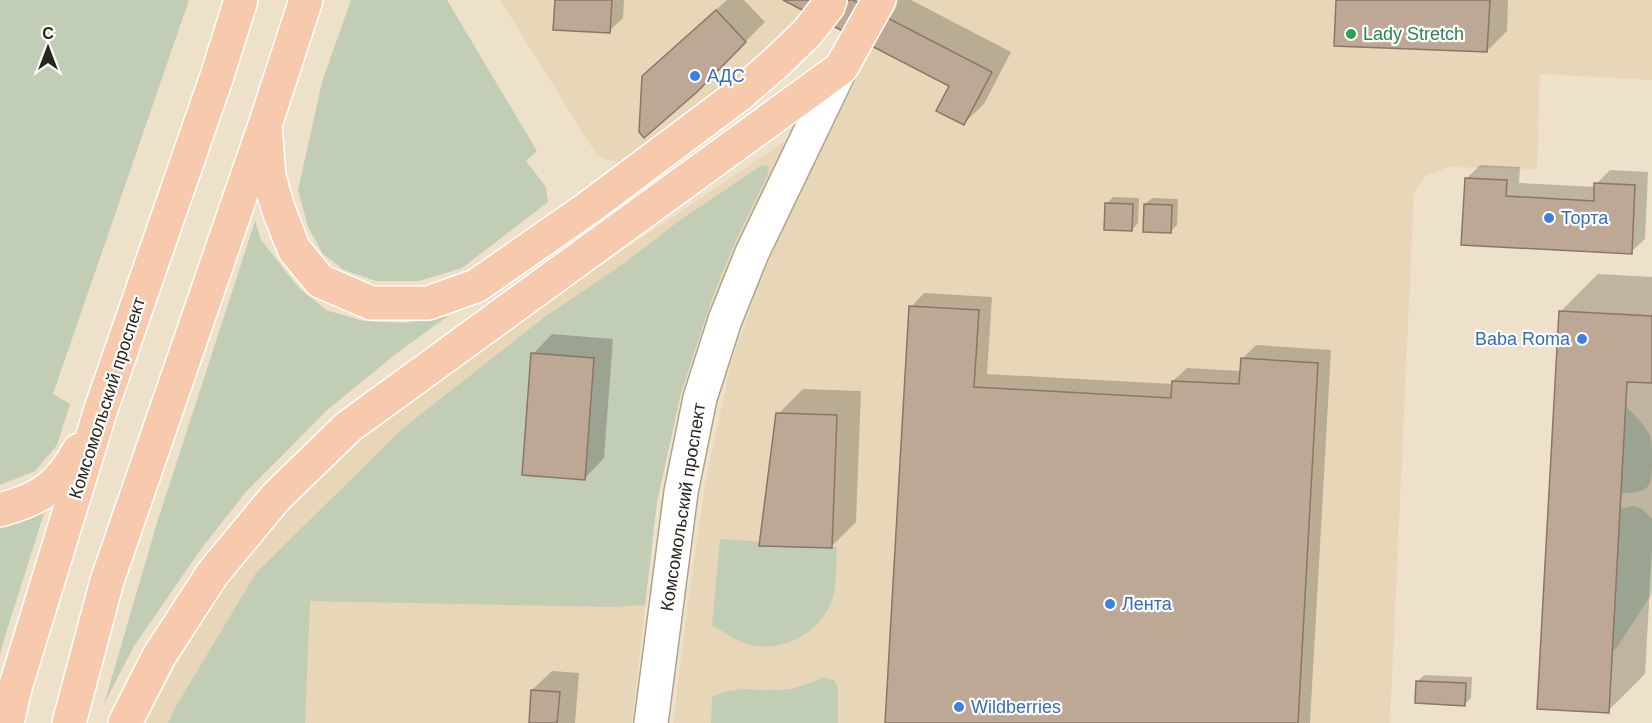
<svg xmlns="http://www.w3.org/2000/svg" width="1652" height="723" font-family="Arial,sans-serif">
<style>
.built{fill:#e7d7b8}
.green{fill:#c2cdb5}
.shadow{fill:#0003}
.building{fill:#bda896;stroke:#897664;stroke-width:1.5}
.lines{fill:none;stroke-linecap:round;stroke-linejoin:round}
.minor-casing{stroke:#aea28b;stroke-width:36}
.major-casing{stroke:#fff;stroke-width:36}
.minor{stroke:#fff;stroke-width:33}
.major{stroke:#f7c9ad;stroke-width:33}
.leisure-dot{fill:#2e9e5b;stroke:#fff;stroke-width:2}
.shop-dot{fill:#3f7fe0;stroke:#fff;stroke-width:2}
.labels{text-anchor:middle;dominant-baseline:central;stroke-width:4.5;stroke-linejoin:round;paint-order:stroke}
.leisure-label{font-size:18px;fill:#27864d;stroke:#fff;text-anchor:start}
.shop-label{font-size:18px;fill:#366cbe;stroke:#fff;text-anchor:start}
.street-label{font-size:18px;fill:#29251b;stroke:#fff}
</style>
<rect width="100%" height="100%" fill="#eee1c9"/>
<!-- built -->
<path class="built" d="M 500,0 L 815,0 L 766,55 L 621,163 L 603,159 L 596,154 Z
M 900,0 L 1652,0 L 1652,80 L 1540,74 L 1537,169 L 1448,167 L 1426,176 L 1414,192 L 1390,723 L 673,723 L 688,602 L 706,479 L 731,363 L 758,287 L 798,195 L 861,70 Z
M 790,138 L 773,179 L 705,320 L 681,393 L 657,502 L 632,723 L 145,723 L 176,665 L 229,580 L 291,506 L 357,440 L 505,330 Z"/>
<!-- green -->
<path class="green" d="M 0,0 L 189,0 L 53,394 L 70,404 L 57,445 L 35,471 L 0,485 Z
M 351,0 L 447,0 L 537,151 L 526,161 L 546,187 L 548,202 L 462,268 L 419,281 L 376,281 L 344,270 L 323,254 L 308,227 L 298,190 L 322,82 Z
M 762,165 L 769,167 L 767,176 L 735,242 L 713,296 L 681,393 L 657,502 L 645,605 L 613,607 L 310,601 L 305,723 L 168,723 L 175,708 L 256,573 L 402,429 L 546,316 L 626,262 L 676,223 Z
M 255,221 L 261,240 L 299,288 L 326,310 L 364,321 L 404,323 L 448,316 L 397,353 L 326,411 L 245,493 L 201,549 L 134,646 L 104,704 L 156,526 Z
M 1626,407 C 1636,416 1644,424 1650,436 C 1652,443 1652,452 1652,459 C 1652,487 1651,493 1621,493 Z
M 1633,506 L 1642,509 L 1652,519 L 1652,593 L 1616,649 L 1612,650 L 1620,509 Z
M 46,507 L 5,636 L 0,655 L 0,521 Z
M 720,539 L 837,547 C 836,562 837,583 833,597 C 823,633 779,656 744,643 C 733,639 722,631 712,625 Z
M 823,677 L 834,680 L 838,688 L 838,723 L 711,723 L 712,697 C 735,686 749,690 773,690 C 790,691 807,685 823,677 Z"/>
<!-- shadow -->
<path class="shadow" d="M 556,0 L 624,0 L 623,18 L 609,31 Z
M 727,0 L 744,0 L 765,22 L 696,91 L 644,76 L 664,56 Z
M 786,0 L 911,0 L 1011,52 L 984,104 L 964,123 L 952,85 Z
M 1338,0 L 1508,0 L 1507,31 L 1487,51 Z
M 1480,165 L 1520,167 L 1519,183 L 1596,187 L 1596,184 L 1610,170 L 1648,172 L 1645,239 L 1631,252 L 1466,179 Z
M 1113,197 L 1139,198 L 1138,223 L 1132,230 L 1107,203 Z
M 1152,198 L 1178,199 L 1177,225 L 1171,231 L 1145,204 Z
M 1598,274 L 1652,277 L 1652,550 L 1645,674 L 1608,711 L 1561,311 Z
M 924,293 L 992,297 L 987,374 L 1173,384 L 1173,381 L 1187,368 L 1241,371 L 1242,359 L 1256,345 L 1331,350 L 1310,723 L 887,723 L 911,307 Z
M 552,334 L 613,339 L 604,458 L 585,478 L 533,354 Z
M 803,389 L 861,391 L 856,522 L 831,547 L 778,414 Z
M 552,671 L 579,673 L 575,723 L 530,723 L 532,690 Z
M 1424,675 L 1472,677 L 1471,698 L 1464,705 L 1418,681 Z"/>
<!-- building -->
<path class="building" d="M 555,0 L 612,0 L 610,33 L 553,30 Z
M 783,0 L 853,0 L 992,72 L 964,125 L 936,111 L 949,86 Z
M 1336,0 L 1490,0 L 1487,52 L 1334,46 Z
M 716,10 L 746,42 L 697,92 L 644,138 L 639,132 L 642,76 Z
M 1465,178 L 1507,180 L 1506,196 L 1594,201 L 1594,183 L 1635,185 L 1632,254 L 1461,245 Z
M 1105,203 L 1133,204 L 1132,231 L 1104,230 Z
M 1144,204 L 1172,205 L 1171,233 L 1143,232 Z
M 909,306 L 979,310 L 974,387 L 1171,398 L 1172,381 L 1239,384 L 1241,358 L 1318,363 L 1298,723 L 885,723 Z
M 1559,311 L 1652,316 L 1652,383 L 1627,382 L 1609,713 L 1537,709 Z
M 531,353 L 594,358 L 585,480 L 522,475 Z
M 776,413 L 837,415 L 832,548 L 759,546 Z
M 1416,681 L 1466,683 L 1465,706 L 1415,703 Z
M 531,690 L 560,692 L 557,723 L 529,723 Z"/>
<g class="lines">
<!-- minor casing -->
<g class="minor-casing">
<path id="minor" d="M 651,723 L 681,492 L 700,398 L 725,320 L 752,253 L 841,68"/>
</g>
<!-- major casing -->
<g class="major-casing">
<path id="major" d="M 265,125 L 269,177 L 279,211 L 294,249 L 320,281 L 371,303 L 428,303 L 476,286 L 588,208 L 740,94 L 777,62 L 808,32 L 828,6 L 830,0
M 0,510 C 40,499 59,487 79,450
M 7,723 L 15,688 L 101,409 L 217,76 L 241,0
M 69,723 L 107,581 L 265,125 L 306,0
M 125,723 L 159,656 L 213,573 L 276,497 L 348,427 L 841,68 L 879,0"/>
</g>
<!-- minor -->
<use href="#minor" class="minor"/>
<!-- major -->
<use href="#major" class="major"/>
</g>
<!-- markers -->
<circle class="leisure-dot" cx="1351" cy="34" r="6"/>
<g class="shop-dot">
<circle cx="695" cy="76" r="6"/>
<circle cx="1549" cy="218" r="6"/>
<circle cx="1582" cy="339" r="6"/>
<circle cx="1110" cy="604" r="6"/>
<circle cx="959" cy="707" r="6"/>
</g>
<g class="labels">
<!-- leisure labels -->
<g class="leisure-label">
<text x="1363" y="34">Lady Stretch</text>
</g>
<!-- shop labels -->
<g class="shop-label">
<text x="707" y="76">АДС</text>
<text x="1561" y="218">Торта</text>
<text x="1570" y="339" text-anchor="end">Baba Roma</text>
<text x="1122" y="604">Лента</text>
<text x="971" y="707">Wildberries</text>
</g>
<!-- street labels -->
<g class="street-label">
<text transform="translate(107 398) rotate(-72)">Комсомольский проспект</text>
<text transform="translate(683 507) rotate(-81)">Комсомольский проспект</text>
</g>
</g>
<!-- north arrow -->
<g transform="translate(48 48)" stroke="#ffffff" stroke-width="4.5" paint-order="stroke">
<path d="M0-4.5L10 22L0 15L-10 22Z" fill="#29251b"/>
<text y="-9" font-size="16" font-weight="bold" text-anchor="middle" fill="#29251b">С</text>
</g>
</svg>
